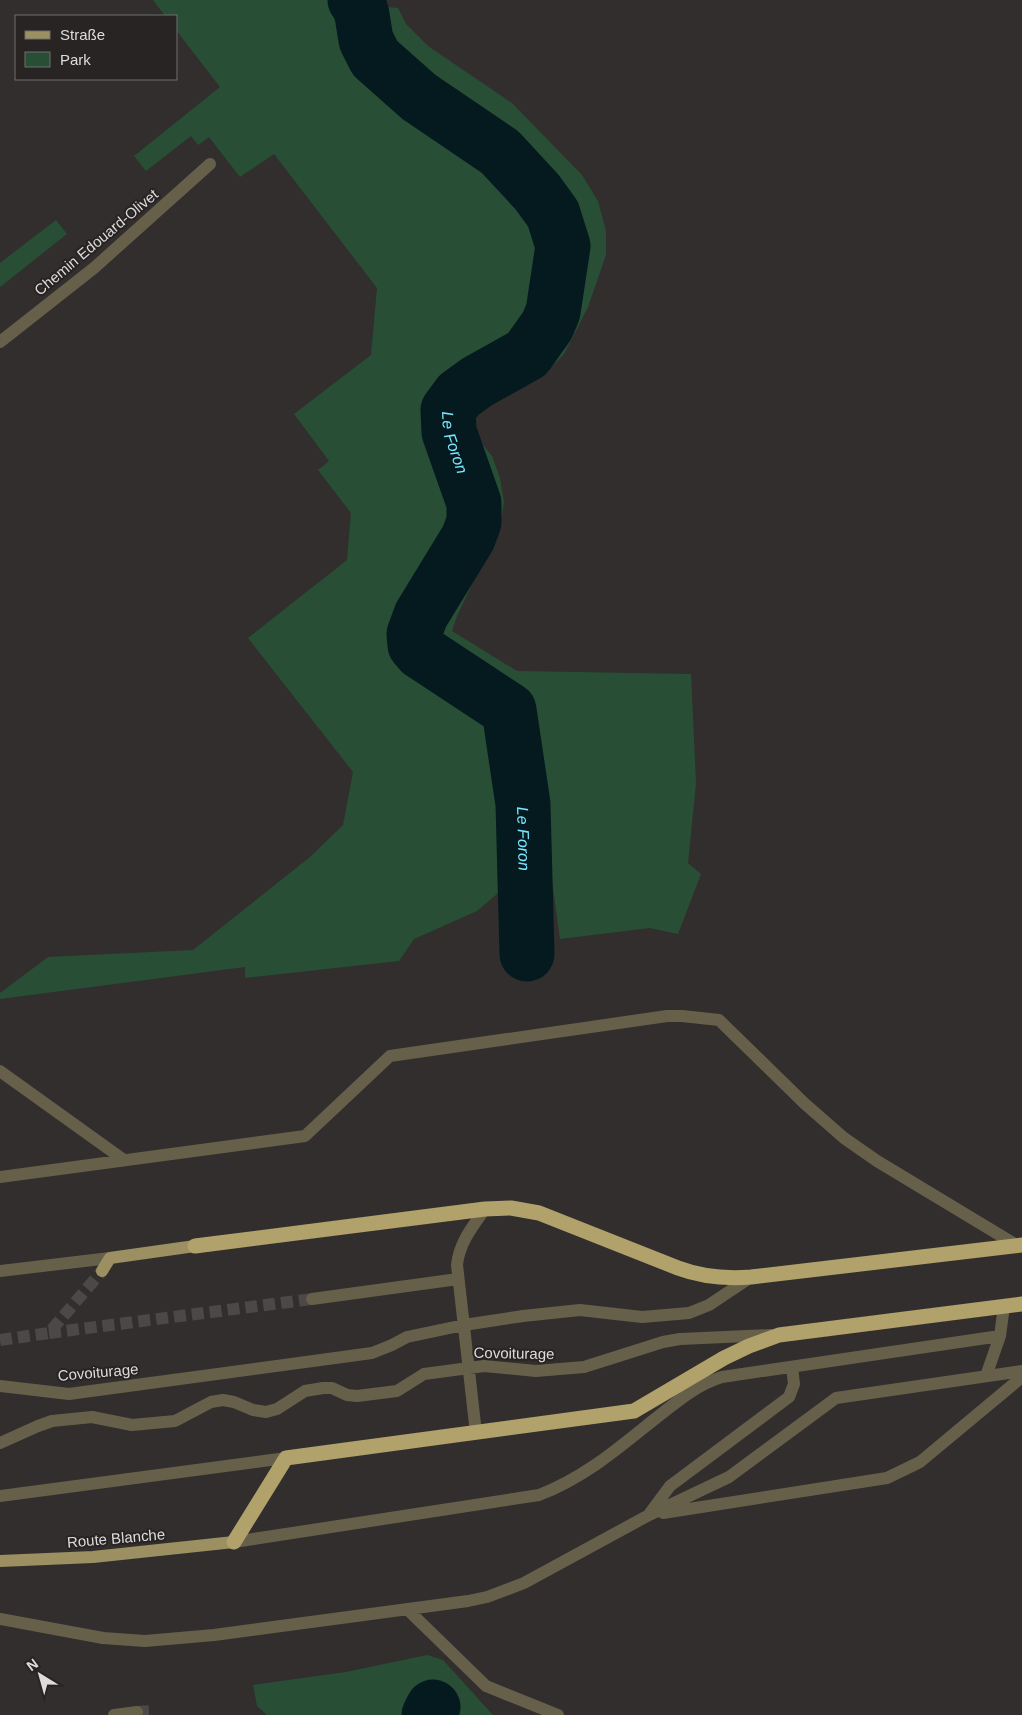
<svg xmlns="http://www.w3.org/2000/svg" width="1022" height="1715" font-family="Helvetica,sans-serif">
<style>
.green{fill:#284f35}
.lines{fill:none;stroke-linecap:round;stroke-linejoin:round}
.river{stroke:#041a1f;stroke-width:55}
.minor-tunnel{stroke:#4b4847;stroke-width:12;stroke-dasharray:12 6;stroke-linecap:butt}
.major-tunnel{stroke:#4b4847;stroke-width:12;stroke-dasharray:12 6;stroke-linecap:butt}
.minor{stroke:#66604a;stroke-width:12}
.major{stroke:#9c8f61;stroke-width:12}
.highway{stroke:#b1a16a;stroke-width:15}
.labels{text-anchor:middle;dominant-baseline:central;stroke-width:4;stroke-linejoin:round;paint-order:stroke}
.street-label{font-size:15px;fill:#dedcdb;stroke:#282423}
.water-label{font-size:16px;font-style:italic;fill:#79e6ff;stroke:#282423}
</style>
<rect width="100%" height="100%" fill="#312e2d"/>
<!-- green -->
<path class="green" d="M 153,0 L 337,0 L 345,12 L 354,56 L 459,133 L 528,195 L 542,224 L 548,243 L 548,255 L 544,285 L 539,315 L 534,325 L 521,342 L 462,381 L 437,408 L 434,420 L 436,437 L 462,508 L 464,523 L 459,538 L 453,548 L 411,604 L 404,624 L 402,640 L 404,652 L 417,668 L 500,717 L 514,867 L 511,882 L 477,911 L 414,939 L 399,961 L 245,978 L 245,967 L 0,999 L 0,993 L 48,957 L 193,950 L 310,857 L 343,825 L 353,772 L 248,638 L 347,560 L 351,513 L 318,470 L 329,461 L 294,414 L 371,355 L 377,288 L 274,154 L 240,177 L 209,137 L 198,145 L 191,136 L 146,171 L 134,156 L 220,87 L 176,30 L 176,16 L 165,16 Z
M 377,6 L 398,8 L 406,24 L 428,46 L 512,103 L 582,175 L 598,201 L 606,231 L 606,255 L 588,307 L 564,354 L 550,368 L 490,398 L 472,415 L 470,424 L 475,435 L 492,456 L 500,478 L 504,502 L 500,525 L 457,616 L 452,631 L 517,671 L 691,674 L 696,783 L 688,863 L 701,874 L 678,934 L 650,928 L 560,939 L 529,715 L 525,707 L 431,644 L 428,638 L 428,633 L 476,542 L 488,513 L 488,485 L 479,457 L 464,434 L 459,415 L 461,406 L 482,387 L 511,377 L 531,362 L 544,347 L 560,321 L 567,299 L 574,251 L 568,221 L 562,207 L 535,170 L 505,137 L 392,56 C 381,42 378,24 377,6 Z
M 56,220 L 67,234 L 0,287 L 0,263 Z
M 427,1655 L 443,1660 L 493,1715 L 442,1715 L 442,1706 L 420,1692 L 419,1710 L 416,1715 L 267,1715 L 257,1706 L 253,1685 L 346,1672 Z"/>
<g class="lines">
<!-- river -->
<g class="river">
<path id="s1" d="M 355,0 L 359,5 L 362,15 L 366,40 L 375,58 L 419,97 L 500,152 L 537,192 L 553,214 L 563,246 L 553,312 L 547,326 L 527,354 L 477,382 L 459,395 L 448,410 L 449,432 L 474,503 L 474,522 L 468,538 L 421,615 L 414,634 L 415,645 L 421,652 L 509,710 L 523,804 L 527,954"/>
<path d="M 429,1715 L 433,1707"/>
</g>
<!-- minor-tunnel -->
<path class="minor-tunnel" d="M 49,1333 L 312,1299
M 137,1712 L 153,1711"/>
<!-- major-tunnel -->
<path class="major-tunnel" d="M 0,1340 L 49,1333 L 102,1271"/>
<!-- minor -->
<path class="minor" d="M 0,342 L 94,268 L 210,164
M 0,1071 L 124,1160
M 0,1177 L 305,1136 L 390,1056 L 667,1016 L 682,1016 L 719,1020 L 804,1103 L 844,1138 L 877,1161 L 1018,1246
M 0,1271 L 110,1258
M 312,1299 L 458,1279
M 986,1376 L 1000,1336
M 0,1386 L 69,1394 L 372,1353 L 392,1345 L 407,1337 L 464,1325 L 523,1316 L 580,1310 L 642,1317 L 689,1313 L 709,1305 L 751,1277
M 476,1433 L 457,1265 C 459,1243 473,1226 485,1209
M 0,1443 L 38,1426 L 52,1421 L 92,1417 L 132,1425 L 175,1421 L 211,1402 L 223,1400 L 234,1402 L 253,1410 L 266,1412 L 277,1409 L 305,1391 L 323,1388 L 332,1388 L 347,1395 L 357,1396 L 397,1391 L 424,1374 L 484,1366 L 536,1371 L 584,1367 L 663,1342 L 680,1339 L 771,1335
M 0,1496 L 286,1458
M 650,1513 L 670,1486 L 789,1397 L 794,1384 L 792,1367
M 663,1513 L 887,1478 L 920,1462 L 1022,1377
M 234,1542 L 539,1495 C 583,1478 615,1451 651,1422 C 673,1405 695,1385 722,1377 L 1000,1336 L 1004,1306
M 408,1610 L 486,1686 L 558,1715
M 0,1619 L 103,1638 L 145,1641 L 214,1635 L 468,1601 L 487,1597 L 524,1583 L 649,1515 L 729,1477 L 836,1398 L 1022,1371
M 114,1715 L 137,1712"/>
<!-- major -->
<path class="major" d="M 102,1271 L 110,1258 L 195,1246
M 0,1561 L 93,1557 L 234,1542"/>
<!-- highway -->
<path class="highway" d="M 195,1246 L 485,1209 L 511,1208 L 539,1213 L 678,1268 C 702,1277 725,1279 751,1277 L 1022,1245
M 234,1542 L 286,1458 L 634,1411 L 724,1358 L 749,1346 L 779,1335 L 1022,1304"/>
</g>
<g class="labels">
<!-- street labels -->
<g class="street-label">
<text transform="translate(96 242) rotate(-40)">Chemin Edouard-Olivet</text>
<text transform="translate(514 1353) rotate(1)">Covoiturage</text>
<text transform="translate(98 1372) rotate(-5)">Covoiturage</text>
<text transform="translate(116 1538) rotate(-5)">Route Blanche</text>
</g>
<!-- water labels -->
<g class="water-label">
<text stroke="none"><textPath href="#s1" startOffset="582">Le Foron</textPath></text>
<text stroke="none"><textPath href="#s1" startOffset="1048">Le Foron</textPath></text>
</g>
</g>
<!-- legend -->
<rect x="15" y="15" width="162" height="65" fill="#282423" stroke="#716e6d"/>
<rect x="25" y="31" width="25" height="8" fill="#9c8f61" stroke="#716e6d"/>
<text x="60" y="40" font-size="15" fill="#dedcdb">Straße</text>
<rect x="25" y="52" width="25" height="15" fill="#284f35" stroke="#716e6d"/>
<text x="60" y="65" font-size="15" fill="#dedcdb">Park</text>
<!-- north arrow -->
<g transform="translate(40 1675) rotate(323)" stroke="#282423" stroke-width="4" paint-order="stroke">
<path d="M0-4L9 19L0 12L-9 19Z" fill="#dedcdb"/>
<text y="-8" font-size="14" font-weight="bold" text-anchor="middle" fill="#dedcdb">N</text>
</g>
</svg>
